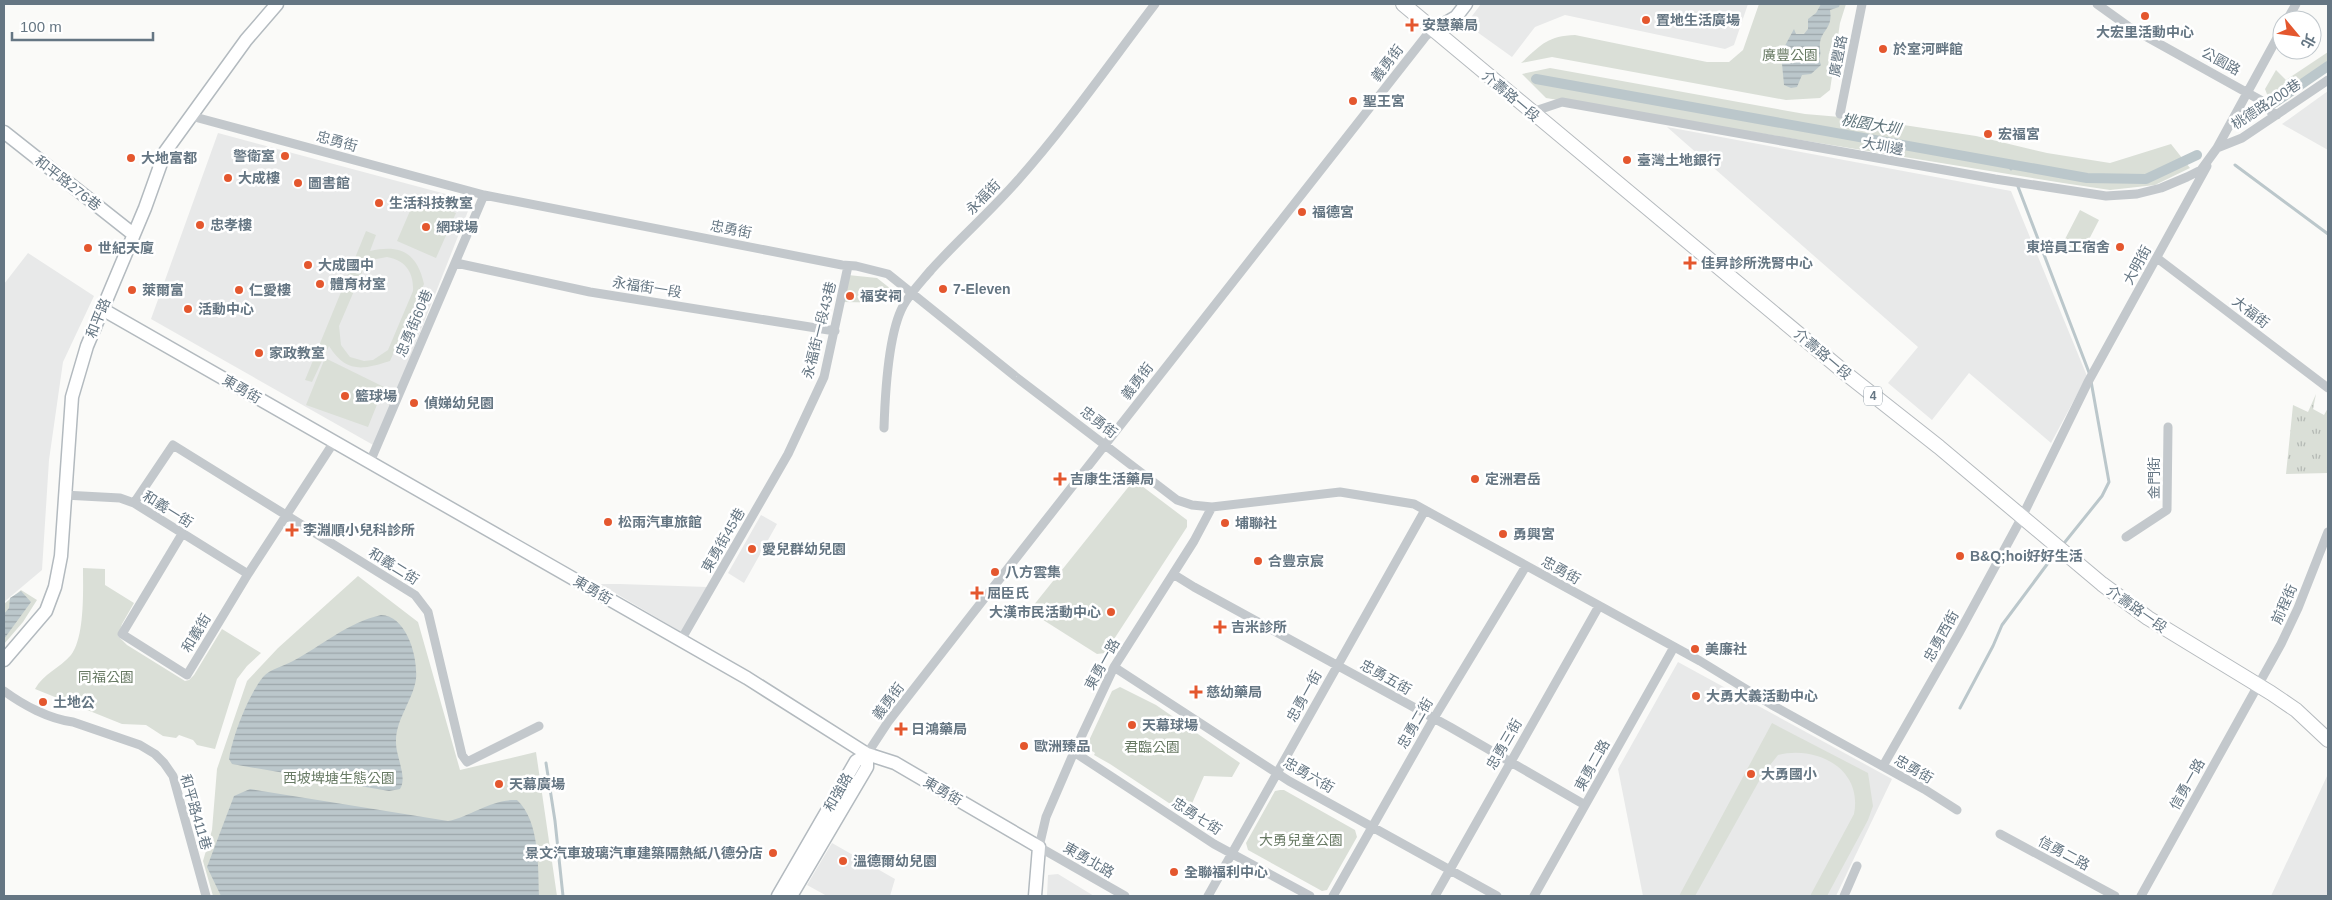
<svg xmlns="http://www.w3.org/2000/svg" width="2332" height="900" font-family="Helvetica,'Noto Sans TC',sans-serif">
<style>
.built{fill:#e8e9e9}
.grass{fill:url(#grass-tufts)}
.park{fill:#dadfd7;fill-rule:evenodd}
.water{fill:url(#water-rules)}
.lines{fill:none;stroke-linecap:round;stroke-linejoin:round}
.stream{stroke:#bbc7cb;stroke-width:3}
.canal{stroke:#bbc7cb;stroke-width:10}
.secondary-casing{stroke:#b3babf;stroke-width:15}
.primary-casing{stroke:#b5babe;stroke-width:16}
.street{stroke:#c3c8cc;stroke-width:9}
.secondary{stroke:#fff;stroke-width:12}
.primary{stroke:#fff;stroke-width:14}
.poi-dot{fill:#e4572e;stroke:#fff;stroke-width:2}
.labels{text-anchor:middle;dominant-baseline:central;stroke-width:5;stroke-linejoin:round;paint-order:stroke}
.shield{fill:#fff;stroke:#939fa8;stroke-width:1}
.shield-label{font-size:12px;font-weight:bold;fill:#657683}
.poi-label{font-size:14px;font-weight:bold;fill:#657683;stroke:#fff;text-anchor:start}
.park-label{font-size:14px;fill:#687a64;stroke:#fff}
.street-label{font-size:14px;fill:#657683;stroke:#fff}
.water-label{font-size:15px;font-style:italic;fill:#60757c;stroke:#fff}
</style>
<defs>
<pattern id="grass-tufts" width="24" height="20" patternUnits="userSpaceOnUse" patternTransform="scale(1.25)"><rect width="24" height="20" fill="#dadfd7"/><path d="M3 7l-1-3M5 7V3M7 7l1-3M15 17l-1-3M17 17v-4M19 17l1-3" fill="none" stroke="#b4b9b4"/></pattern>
<pattern id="water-rules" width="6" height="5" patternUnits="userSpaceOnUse" patternTransform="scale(1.25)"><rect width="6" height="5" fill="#bbc7cb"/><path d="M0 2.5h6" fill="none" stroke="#9ca6aa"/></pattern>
</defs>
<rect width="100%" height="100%" fill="#fafaf8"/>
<!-- built -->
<path class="built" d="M 1481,4 L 1748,4 L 1734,45 L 1725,49 L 1565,15 L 1535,27 L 1512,57 L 1466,24 Z
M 2328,91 L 2328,150 L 2282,124 Z
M 1667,127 L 2011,191 L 2087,376 L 2051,443 L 1969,373 L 1932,420 L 1888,383 L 1918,347 Z
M 218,133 L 472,201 L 375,446 L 151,319 Z
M 28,253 L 94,296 L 63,362 L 49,460 L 42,570 L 4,602 L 4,284 Z
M 761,515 L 777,524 L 744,583 L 728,573 Z
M 600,584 L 620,584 L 707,587 L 681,632 Z
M 1678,662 L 1892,779 L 1836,896 L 1643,896 L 1618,769 Z
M 2328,774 L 2328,896 L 2271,896 Z
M 832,843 L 895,879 L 890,896 L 827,896 L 807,885 Z
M 1058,874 L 1094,896 L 1047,896 L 1048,875 Z"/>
<!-- grass -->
<path class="grass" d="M 2316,394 L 2313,409 L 2324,415 L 2328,408 L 2328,473 L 2286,474 L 2293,405 L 2308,412 Z"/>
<!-- park -->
<path class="park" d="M 1759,4 L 1846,4 L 1840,23 L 1830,90 L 1820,98 L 1786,100 L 1552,57 L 1521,63 C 1541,45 1547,36 1575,35 L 1707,62 L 1729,62 L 1743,50 Z
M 2328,52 L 2328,62 L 2270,102 L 2265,89 L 2276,70 L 2286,80 Z
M 1550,68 L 1805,114 L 1864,119 L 1976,136 L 2047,153 L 2110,163 L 2171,144 L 2190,168 L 2155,185 L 2110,190 L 2063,183 L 1546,98 L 1522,74 Z
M 416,197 L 456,213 L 436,258 L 397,241 Z
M 2080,210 L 2099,220 L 2082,253 L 2063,243 Z
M 366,231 L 376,235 L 370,251 C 401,244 417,253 424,284 L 390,361 C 362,370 346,373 329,346 L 312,382 L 305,380 ZM 387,257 C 405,260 414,272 413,291 L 388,350 L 373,360 L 364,361 L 350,357 L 341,345 L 339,326 L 366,263 L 371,260 Z
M 848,275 L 877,278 L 896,293 L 897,303 L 842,302 Z
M 325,358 L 384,387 L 368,427 L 306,405 Z
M 1134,480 L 1187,520 L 1187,527 L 1105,653 L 1097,654 L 1029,611 Z
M 83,568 L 105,569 L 105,585 L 134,603 L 122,624 L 118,636 L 127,645 L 185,681 L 189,680 L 194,675 L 222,629 L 261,653 L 247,666 L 237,679 L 215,749 L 197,745 L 193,740 L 179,735 L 176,738 L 163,736 L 146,725 L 122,724 L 35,689 C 43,674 60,668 71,655 C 85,637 83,590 83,568 Z
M 358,576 L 418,622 L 460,770 L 536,752 L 557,896 L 213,896 L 203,861 L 212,830 L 217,769 L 247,681 L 278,648 Z
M 21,590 L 37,600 L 23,622 L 4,644 L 4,604 Z
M 1120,687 L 1156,705 L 1240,763 L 1232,777 L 1204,776 L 1187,815 L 1110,764 L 1094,755 L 1095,753 L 1086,747 L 1112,691 Z
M 1772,723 L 1868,773 L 1873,806 L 1868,820 L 1827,896 L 1810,896 L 1854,814 C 1863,769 1817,745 1778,755 L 1763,774 L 1695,896 L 1679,896 Z
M 1280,790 L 1284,790 L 1355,830 L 1357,837 L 1327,890 L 1322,891 L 1248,850 L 1246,843 L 1275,791 Z"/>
<!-- water -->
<path class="water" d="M 1821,4 L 1840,4 L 1839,7 L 1830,10 C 1833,29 1822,29 1820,43 C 1819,49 1822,52 1819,59 L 1821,65 L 1811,74 L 1802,75 L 1797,87 L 1791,88 L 1784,85 L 1781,53 L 1794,29 L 1796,34 L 1804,34 L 1808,29 L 1808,19 L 1816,13 Z
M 21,591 L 31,602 L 4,639 L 4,614 L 9,608 L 10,598 Z
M 381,615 C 407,616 418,657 416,679 C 413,700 396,719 396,741 C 395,755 408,777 400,789 L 389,791 L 232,764 L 229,759 C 233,735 248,696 263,677 C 270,669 284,666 293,661 C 323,645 347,623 381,615 Z
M 250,789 L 448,821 C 472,816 491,799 517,800 C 540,821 538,867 539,896 L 221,896 L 207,867 L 234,796 Z"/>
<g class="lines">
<!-- stream -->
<path class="stream" d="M 2010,164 L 2011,169
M 2235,165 L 2328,234
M 2017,184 L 2090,375
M 2065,542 L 2102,496 L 2109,482 L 2091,381
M 1960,708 L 1993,646 L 2002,625 L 2054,555
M 546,763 L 555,821 L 563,896"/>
<!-- canal -->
<path class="canal" d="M 1536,79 L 2087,178 L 2146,179 L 2197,155
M 2274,103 L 2328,66"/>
<!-- secondary casing -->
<g class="secondary-casing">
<path id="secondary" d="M 1434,30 L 1456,17 L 1466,4
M 4,132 L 133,234
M 102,309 L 747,678 L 867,754 L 895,763 L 1039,847 L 1035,896
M 4,660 L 46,611 L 55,587 L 61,556 L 72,397 L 87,346 L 145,208 L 165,152 L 246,40 L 277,4
M 778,896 L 856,761 L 867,754
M 791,896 L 867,767 L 867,754"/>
</g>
<!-- primary casing -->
<g class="primary-casing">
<path id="primary" d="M 1403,4 L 1849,376 L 1939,447 L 2102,584 L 2148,618 L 2271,693 L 2296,710 L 2328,740"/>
</g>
<!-- street -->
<path class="street" d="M 2097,4 L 2129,27 L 2262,101 L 2270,111 L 2277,115
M 2287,20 L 2296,4
M 1532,112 L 1562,102 L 1995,179 L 2106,196 L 2137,194 L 2161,188 L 2187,177 L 2201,170 L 2217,148 L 2242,138 L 2328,80
M 1840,114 L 1862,4
M 191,116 L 484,195 L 842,265 L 856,266 L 888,274 L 1016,377 L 1177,500 L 1192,505 L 1212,507 L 1340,492 L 1414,504 L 1700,661 L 1772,705 L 1924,789 L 1957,810
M 2217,148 L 2282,29
M 2157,258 L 2328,388
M 456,263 L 590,292 L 835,331
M 884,428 C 885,396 888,334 903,306 C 911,292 921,282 931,270 C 959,239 990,212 1018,180 C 1067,125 1110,63 1155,4
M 370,462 L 484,195
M 64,495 L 120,498 L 134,503 L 248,574
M 134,503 L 173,445 L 415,595 L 428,612 L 462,755 L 467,762 L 539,726
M 182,534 L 122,634 L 187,675 L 248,574 L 334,442
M 2126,537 L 2167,510 L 2168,427
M 1173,574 L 1194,587 L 1450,727 L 1585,805
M 681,640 L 788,454 L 824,377 L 848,266
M 1114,667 L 1289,781 L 1497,896
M 4,691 C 23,705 49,719 73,722 L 140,745 L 155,754 L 164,763 L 173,776 L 206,896
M 1074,752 L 1214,844 L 1310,896
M 867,754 L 888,722 L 969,618 L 1426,36 L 1434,30
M 1883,766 L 1959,633 L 2022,517 L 2088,382 L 2207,166
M 2000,834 L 2115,896
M 1125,896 L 1039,847 L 1046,817 L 1074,752 L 1114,667 L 1194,541 L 1212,507
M 1208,896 L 1425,510
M 1333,896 L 1434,718 L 1526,566
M 1435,896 L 1599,606
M 1534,896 L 1674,647
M 1844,896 L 1857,866
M 2141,896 L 2281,644 L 2298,608 L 2328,532"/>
<!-- secondary -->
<use href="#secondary" class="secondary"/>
<!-- primary -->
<use href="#primary" class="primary"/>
</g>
<!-- markers -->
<g class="poi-dot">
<circle cx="2145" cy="16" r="5"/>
<circle cx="1646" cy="20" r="5"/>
<path d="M1409.5 17.5h5v5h5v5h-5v5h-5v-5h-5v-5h5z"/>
<circle cx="1883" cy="49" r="5"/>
<circle cx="1353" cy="101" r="5"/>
<circle cx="1988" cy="134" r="5"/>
<circle cx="285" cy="156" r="5"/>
<circle cx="131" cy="158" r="5"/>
<circle cx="1627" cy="160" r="5"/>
<circle cx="228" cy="178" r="5"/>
<circle cx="298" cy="183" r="5"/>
<circle cx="379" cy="203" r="5"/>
<circle cx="1302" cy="212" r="5"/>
<circle cx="200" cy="225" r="5"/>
<circle cx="426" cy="227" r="5"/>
<circle cx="2120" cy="247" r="5"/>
<circle cx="88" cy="248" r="5"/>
<path d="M1687.5 255.5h5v5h5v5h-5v5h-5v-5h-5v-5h5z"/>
<circle cx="308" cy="265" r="5"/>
<circle cx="320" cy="284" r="5"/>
<circle cx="943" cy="289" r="5"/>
<circle cx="132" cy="290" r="5"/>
<circle cx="239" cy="290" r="5"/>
<circle cx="850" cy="296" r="5"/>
<circle cx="188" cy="309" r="5"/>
<circle cx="259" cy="353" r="5"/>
<circle cx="345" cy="396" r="5"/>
<circle cx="414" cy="403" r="5"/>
<path d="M1057.5 471.5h5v5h5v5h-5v5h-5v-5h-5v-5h5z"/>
<circle cx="1475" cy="479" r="5"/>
<circle cx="608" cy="522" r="5"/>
<circle cx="1225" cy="523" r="5"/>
<path d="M289.5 522.5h5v5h5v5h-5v5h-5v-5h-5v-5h5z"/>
<circle cx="1503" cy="534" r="5"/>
<circle cx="752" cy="549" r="5"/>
<circle cx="1960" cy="556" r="5"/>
<circle cx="1258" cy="561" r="5"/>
<circle cx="995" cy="572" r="5"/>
<path d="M974.5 585.5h5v5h5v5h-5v5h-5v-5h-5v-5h5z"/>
<circle cx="1111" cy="612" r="5"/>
<path d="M1217.5 619.5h5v5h5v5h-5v5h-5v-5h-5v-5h5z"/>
<circle cx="1695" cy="649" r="5"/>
<path d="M1193.5 684.5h5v5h5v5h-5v5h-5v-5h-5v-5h5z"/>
<circle cx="1696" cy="696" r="5"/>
<circle cx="43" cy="702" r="5"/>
<circle cx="1132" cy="725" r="5"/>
<path d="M898.5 721.5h5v5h5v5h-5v5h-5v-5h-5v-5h5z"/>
<circle cx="1024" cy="746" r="5"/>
<circle cx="1751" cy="774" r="5"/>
<circle cx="499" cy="784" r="5"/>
<circle cx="773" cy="853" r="5"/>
<circle cx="843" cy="861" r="5"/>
<circle cx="1174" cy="872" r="5"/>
</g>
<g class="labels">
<!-- shield labels -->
<rect class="shield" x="1864" y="386.5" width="18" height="19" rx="4"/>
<g class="shield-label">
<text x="1873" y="396">4</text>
</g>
<!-- poi labels -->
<g class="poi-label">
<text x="1656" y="20">置地生活廣場</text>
<text x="1422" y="25">安慧藥局</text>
<text x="2145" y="32" text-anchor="middle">大宏里活動中心</text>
<text x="1893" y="49">於室河畔館</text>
<text x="1363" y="101">聖王宮</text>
<text x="1998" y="134">宏福宮</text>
<text x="275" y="156" text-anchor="end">警衛室</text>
<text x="141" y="158">大地富都</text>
<text x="1637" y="160">臺灣土地銀行</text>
<text x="238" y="178">大成樓</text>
<text x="308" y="183">圖書館</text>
<text x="389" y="203">生活科技教室</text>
<text x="1312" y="212">福德宮</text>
<text x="210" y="225">忠孝樓</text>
<text x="436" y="227">網球場</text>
<text x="2110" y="247" text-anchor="end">東培員工宿舍</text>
<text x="98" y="248">世紀天廈</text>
<text x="1701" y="263">佳昇診所洗腎中心</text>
<text x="318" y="265">大成國中</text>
<text x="330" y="284">體育材室</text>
<text x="953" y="289">7-Eleven</text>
<text x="142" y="290">萊爾富</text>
<text x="249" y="290">仁愛樓</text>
<text x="860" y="296">福安祠</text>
<text x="198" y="309">活動中心</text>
<text x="269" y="353">家政教室</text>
<text x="355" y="396">籃球場</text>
<text x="424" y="403">偵娣幼兒園</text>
<text x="1070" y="479">吉康生活藥局</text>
<text x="1485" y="479">定洲君岳</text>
<text x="618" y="522">松雨汽車旅館</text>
<text x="1235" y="523">埔聯社</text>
<text x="303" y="530">李淵順小兒科診所</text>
<text x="1513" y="534">勇興宮</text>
<text x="762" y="549">愛兒群幼兒園</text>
<text x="1970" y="556">B&amp;Q;hoi好好生活</text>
<text x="1268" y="561">合豐京宸</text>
<text x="1005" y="572">八方雲集</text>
<text x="987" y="593">屈臣氏</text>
<text x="1101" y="612" text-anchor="end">大漢市民活動中心</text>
<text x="1231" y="627">吉米診所</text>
<text x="1705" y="649">美廉社</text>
<text x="1206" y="692">慈幼藥局</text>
<text x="1706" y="696">大勇大義活動中心</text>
<text x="53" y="702">土地公</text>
<text x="1142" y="725">天幕球場</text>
<text x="911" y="729">日鴻藥局</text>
<text x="1034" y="746">歐洲臻品</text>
<text x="1761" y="774">大勇國小</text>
<text x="509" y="784">天幕廣場</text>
<text x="763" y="853" text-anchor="end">景文汽車玻璃汽車建築隔熱紙八德分店</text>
<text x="853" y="861">溫德爾幼兒園</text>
<text x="1184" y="872">全聯福利中心</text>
</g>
<!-- park labels -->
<g class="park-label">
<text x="1790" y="55">廣豐公園</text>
<text x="106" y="677">同福公園</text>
<text x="1152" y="747">君臨公園</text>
<text x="339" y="778">西坡埤塘生態公園</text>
<text x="1301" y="840">大勇兒童公園</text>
</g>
<!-- street labels -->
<g class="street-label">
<text transform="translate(1838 56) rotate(-79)">廣豐路</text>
<text transform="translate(2221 61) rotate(29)">公園路</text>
<text transform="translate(1387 63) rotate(-52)">義勇街</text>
<text transform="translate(1511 96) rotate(40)">介壽路一段</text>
<text transform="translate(2266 104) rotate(-33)">桃德路200巷</text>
<text transform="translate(337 141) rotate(15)">忠勇街</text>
<text transform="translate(1883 146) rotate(10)">大圳邊</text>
<text transform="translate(68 183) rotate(38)">和平路276巷</text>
<text transform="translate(983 197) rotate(-46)">永福街</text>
<text transform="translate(731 229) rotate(11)">忠勇街</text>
<text transform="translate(2137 265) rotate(-61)">大明街</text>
<text transform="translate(647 287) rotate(9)">永福街一段</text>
<text transform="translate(2251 312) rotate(38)">大福街</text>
<text transform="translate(98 318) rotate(-68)">和平路</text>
<text transform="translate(414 323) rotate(-67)">忠勇街60巷</text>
<text transform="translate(819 330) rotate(-76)">永福街一段43巷</text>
<text transform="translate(1823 354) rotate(40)">介壽路一段</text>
<text transform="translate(1137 381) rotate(-52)">義勇街</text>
<text transform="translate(242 389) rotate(30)">東勇街</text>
<text transform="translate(1099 422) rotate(37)">忠勇街</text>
<text transform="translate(2154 478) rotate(-90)">金門街</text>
<text transform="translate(168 509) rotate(32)">和義一街</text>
<text transform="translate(723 540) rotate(-60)">東勇街45巷</text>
<text transform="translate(394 566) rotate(32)">和義二街</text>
<text transform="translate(1561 570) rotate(29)">忠勇街</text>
<text transform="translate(593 590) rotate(30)">東勇街</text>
<text transform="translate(2284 604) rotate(-66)">前程街</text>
<text transform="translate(2137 609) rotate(35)">介壽路一段</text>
<text transform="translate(196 633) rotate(-59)">和義街</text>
<text transform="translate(1941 636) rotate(-61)">忠勇西街</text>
<text transform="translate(1102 664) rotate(-61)">東勇一路</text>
<text transform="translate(1386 677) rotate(29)">忠勇五街</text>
<text transform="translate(1304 696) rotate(-61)">忠勇一街</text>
<text transform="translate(888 701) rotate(-53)">義勇街</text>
<text transform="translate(1415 723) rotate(-60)">忠勇二街</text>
<text transform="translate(1504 744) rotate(-60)">忠勇三街</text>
<text transform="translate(1592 765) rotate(-61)">東勇二路</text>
<text transform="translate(1914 769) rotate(30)">忠勇街</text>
<text transform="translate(1309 775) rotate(30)">忠勇六街</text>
<text transform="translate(2187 784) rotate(-61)">信勇一路</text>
<text transform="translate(943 791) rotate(30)">東勇街</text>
<text transform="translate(838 792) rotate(-60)">和強路</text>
<text transform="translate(196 812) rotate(74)">和平路411巷</text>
<text transform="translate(1197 816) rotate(33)">忠勇七街</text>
<text transform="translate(2064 853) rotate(28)">信勇二路</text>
<text transform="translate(1089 860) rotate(30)">東勇北路</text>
</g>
<!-- water labels -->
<g class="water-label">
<text transform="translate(1871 124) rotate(10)">桃園大圳</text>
</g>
</g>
<!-- border -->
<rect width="2332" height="900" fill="none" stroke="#657683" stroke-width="10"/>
<!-- north arrow -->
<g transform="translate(2297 35) rotate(119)"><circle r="24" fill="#ffffff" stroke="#c1c8cd"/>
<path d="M0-4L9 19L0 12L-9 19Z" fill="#e4572e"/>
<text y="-8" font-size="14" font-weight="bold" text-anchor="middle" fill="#657683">北</text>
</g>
<!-- scale -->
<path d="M12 32v8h141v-8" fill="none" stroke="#657683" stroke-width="2.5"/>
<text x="20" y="32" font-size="15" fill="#657683" stroke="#ffffff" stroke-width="4" paint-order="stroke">100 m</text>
</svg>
